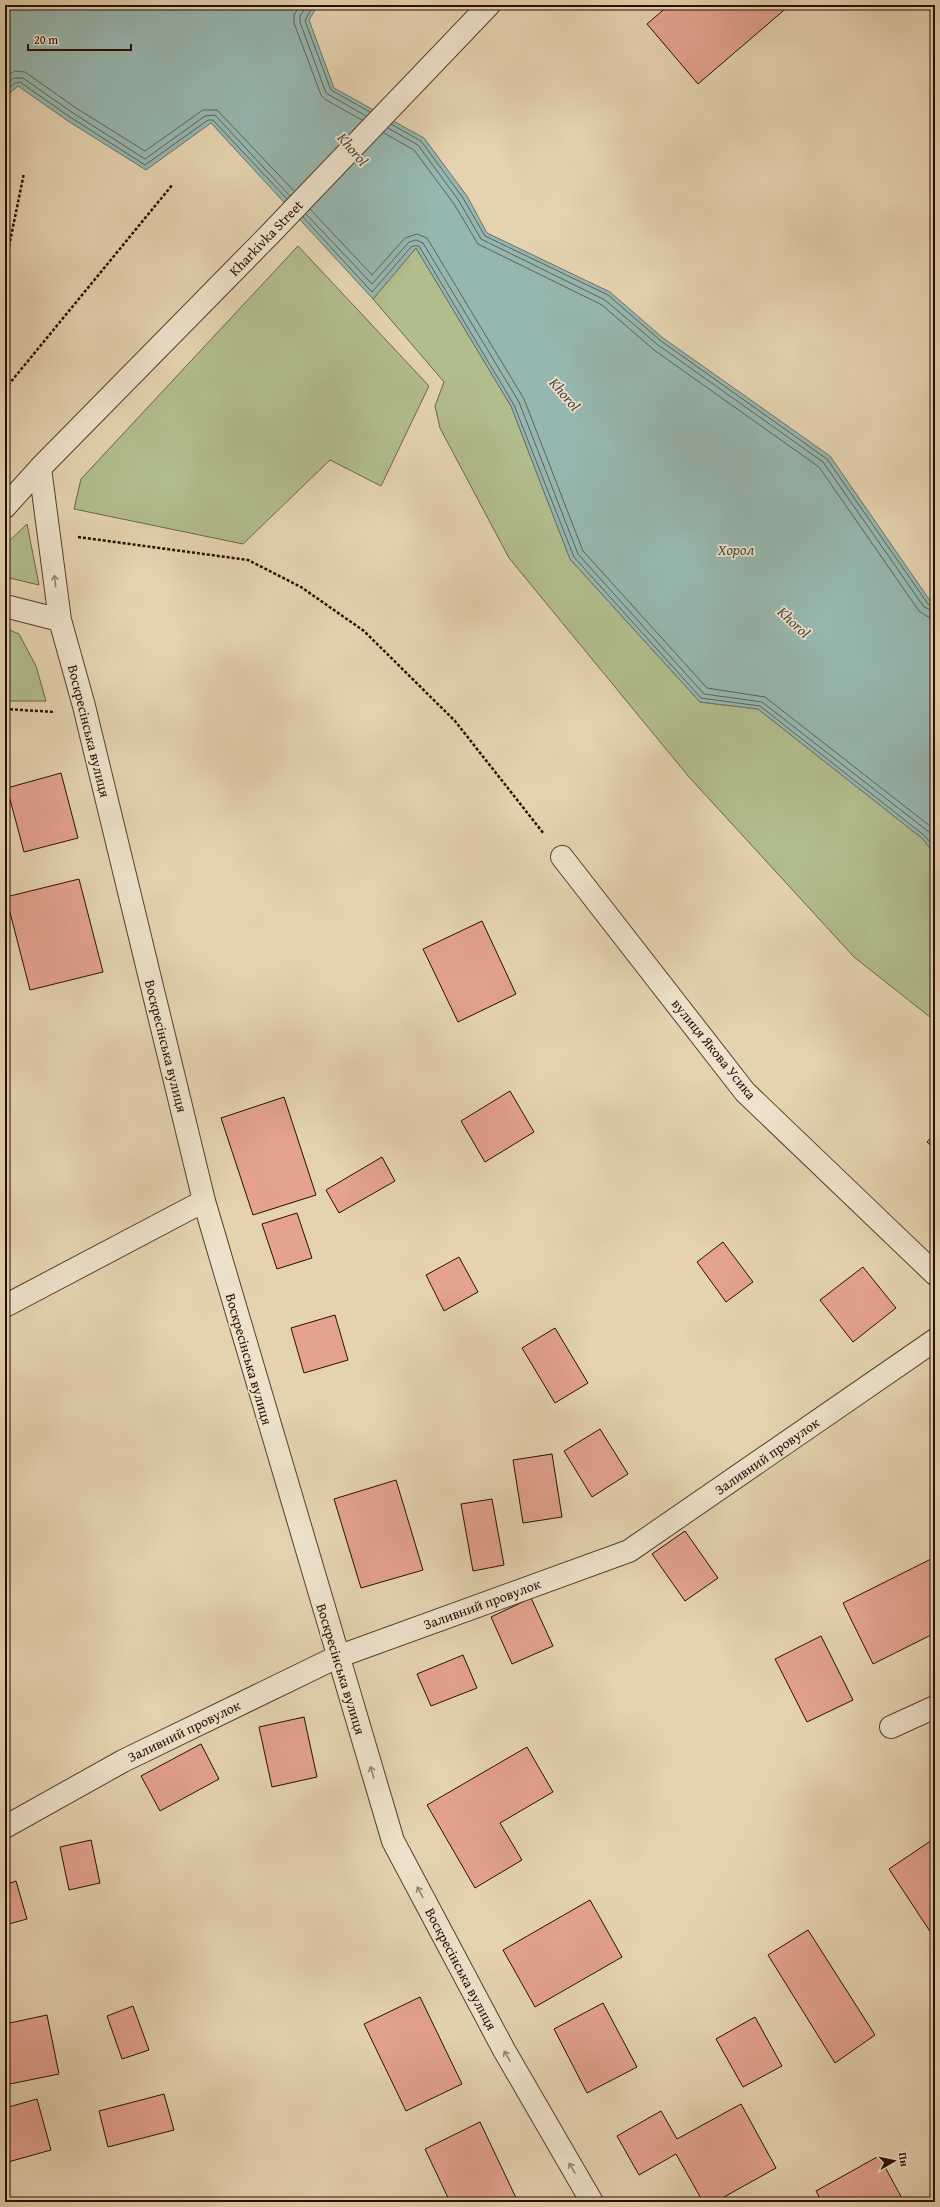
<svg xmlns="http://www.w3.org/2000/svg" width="940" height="2207" font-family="'Gentium Book Plus',serif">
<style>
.green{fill:#b2bd8d;stroke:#6c6648}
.water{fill:#96b7af;stroke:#6a736a}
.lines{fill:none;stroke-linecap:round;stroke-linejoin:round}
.shore{stroke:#5e6259;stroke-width:1}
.building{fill:#e4a28f;stroke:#270e03}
.minor-casing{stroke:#563f2e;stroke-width:24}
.path{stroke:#270e03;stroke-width:2.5;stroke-dasharray:3 2;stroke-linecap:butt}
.minor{stroke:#eee2cc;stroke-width:22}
.oneway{stroke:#948372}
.labels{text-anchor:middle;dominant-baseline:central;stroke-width:3.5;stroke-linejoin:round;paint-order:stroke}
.street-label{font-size:14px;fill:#270e03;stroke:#eee2cc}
.water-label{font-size:15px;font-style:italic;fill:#4e493f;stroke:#eee2cc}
</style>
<rect width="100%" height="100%" fill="#e5d3b0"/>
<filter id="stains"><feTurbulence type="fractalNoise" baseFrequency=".005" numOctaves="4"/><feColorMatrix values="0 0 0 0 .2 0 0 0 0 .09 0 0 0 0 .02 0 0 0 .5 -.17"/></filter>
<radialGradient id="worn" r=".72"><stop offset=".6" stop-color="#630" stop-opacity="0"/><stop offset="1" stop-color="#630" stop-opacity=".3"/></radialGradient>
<!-- green -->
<path class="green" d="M 298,246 L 429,386 L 381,486 L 330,460 L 243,544 L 74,509 L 81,479 Z
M 416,248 L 511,406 L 570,559 L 700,702 L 758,709 L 923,839 L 935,855 L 935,1021 L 854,957 L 689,777 L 509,558 L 440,428 L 435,406 L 444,382 L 373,299 Z
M 27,524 L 39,585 L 5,577 L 5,545 Z
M 5,628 L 19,634 L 36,666 L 46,701 L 5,701 Z"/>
<!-- water -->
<path class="water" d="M 5,5 L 318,5 L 309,20 L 334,88 L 424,138 L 467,196 L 487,233 L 610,292 L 663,338 L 830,456 L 931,602 L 935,604 L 935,855 L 923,839 L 758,709 L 700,702 L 570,559 L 511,406 L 416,248 L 373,299 L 211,123 L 146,170 L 68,121 L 18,86 L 5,97 Z"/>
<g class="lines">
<!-- shore -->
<path class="shore" d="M 300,5 L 294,15 L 294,23 L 321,95 L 326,100 L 362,120
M 307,5 L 300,16 L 300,22 L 326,93 L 366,116
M 313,5 L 305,21 L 331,90 L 370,112
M 5,77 L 15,71 L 25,72 L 76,108 L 145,151 L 203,110 L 217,110 L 294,191
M 5,85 L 14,78 L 23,78 L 73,113 L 145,159 L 205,116 L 215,115 L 290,196
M 5,92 L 15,83 L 20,82 L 70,117 L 145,165 L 208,120 L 213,120 L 287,199
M 391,124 L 421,141 L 463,198 L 485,236 L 608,295 L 661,341 L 827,459 L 928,604 L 935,607
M 388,128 L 418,145 L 459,201 L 481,239 L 605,300 L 658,345 L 823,462 L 924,607 L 935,612
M 384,133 L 414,150 L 454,204 L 478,244 L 602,305 L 654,350 L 819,467 L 919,611 L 928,617 L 935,618
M 310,209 L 372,275 L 405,238 L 417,234 L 427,238 L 524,399 L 583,551 L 707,688 L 765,697 L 935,830
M 306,214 L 372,284 L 409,242 L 416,240 L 423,243 L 519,402 L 578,554 L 704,694 L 762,702 L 929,832 L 935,840
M 303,217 L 372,292 L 412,246 L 419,246 L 514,405 L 574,557 L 701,698 L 760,706 L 925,836 L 935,848"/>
</g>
<!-- building -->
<path class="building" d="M 669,5 L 790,5 L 698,84 L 647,24 Z
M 61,773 L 78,838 L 24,852 L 7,788 Z
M 79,879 L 103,972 L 30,990 L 6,897 Z
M 482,921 L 516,994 L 458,1022 L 423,949 Z
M 510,1091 L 534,1132 L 485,1162 L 461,1121 Z
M 284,1097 L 316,1195 L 253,1215 L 221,1118 Z
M 935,1133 L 935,1149 L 927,1142 Z
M 382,1157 L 395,1181 L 339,1213 L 326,1190 Z
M 297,1213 L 312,1258 L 277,1269 L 262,1224 Z
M 723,1242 L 753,1282 L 726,1302 L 697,1262 Z
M 459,1257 L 478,1292 L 444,1311 L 426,1275 Z
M 863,1267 L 896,1308 L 853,1342 L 820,1300 Z
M 335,1315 L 348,1360 L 304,1373 L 291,1328 Z
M 555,1328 L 588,1383 L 555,1403 L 522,1348 Z
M 600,1429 L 628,1474 L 592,1497 L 564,1451 Z
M 552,1454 L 562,1517 L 523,1523 L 513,1460 Z
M 396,1480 L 423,1570 L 361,1588 L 334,1499 Z
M 492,1499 L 504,1565 L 473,1571 L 461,1504 Z
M 685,1531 L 718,1578 L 685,1601 L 652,1554 Z
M 935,1557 L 935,1633 L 873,1664 L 843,1603 Z
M 531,1598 L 553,1646 L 512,1664 L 491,1617 Z
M 821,1636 L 853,1700 L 807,1722 L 775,1659 Z
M 463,1655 L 477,1688 L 431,1706 L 417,1674 Z
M 304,1717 L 317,1777 L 272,1787 L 259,1727 Z
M 201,1744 L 219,1779 L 160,1811 L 141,1776 Z
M 527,1747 L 553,1792 L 500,1823 L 522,1860 L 475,1888 L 427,1805 Z
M 935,1838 L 935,1939 L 889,1869 Z
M 91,1840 L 100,1883 L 69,1890 L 60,1847 Z
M 16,1881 L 27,1919 L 5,1925 L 5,1885 Z
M 590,1900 L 622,1957 L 535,2007 L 503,1950 Z
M 808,1930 L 875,2035 L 835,2063 L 768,1955 Z
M 420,1997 L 462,2084 L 406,2111 L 364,2024 Z
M 603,2003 L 637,2067 L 587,2093 L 554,2029 Z
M 133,2006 L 149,2050 L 122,2059 L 107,2016 Z
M 47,2015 L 59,2074 L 5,2085 L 5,2024 Z
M 755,2017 L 782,2066 L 743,2087 L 716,2039 Z
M 164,2094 L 174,2130 L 108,2147 L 99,2111 Z
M 37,2099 L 51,2150 L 8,2162 L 5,2153 L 5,2108 Z
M 741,2104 L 776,2168 L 715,2202 L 703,2202 L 676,2154 L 639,2175 L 617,2136 L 661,2111 L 677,2139 Z
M 480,2122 L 518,2202 L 450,2202 L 425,2149 Z
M 879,2156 L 904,2202 L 822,2202 L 816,2191 Z"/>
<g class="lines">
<!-- minor casing -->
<g class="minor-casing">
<path id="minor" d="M 40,468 L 60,620 L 84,706 L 204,1201 L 393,1841 L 504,2050 L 592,2202
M 5,507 L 40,468 L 271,233 L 489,5
M 5,606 L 60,620
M 562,857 L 745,1092 L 935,1274
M 5,1306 L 204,1201
M 891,1727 L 935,1707
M 5,1827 L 123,1761 L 337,1657 L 629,1551 L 935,1340"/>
</g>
<!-- path -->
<path class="path" d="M 5,266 L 24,173
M 5,389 L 173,184
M 78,537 L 248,560 L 301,587 L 364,631 L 455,721 L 544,834
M 5,709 L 55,712"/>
<!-- minor -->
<use href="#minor" class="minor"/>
</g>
<!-- one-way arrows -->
<defs><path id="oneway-shaft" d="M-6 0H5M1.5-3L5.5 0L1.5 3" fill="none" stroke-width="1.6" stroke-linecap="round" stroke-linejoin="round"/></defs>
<g class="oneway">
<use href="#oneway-shaft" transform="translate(55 581) rotate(-97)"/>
<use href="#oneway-shaft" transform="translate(372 1772) rotate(-107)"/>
<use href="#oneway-shaft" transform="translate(420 1892) rotate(-118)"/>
<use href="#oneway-shaft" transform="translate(507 2056) rotate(-120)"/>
<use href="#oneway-shaft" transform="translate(572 2168) rotate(-120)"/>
</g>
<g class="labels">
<!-- street labels -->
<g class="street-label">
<text transform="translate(266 238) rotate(-46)">Kharkivka Street</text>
<text transform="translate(89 731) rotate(76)">Воскресінська вулиця</text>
<text transform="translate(166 1046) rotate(76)">Воскресінська вулиця</text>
<text transform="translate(714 1049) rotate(51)">вулиця Якова Усика</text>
<text transform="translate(249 1359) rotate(74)">Воскресінська вулиця</text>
<text transform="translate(767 1456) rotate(-35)">Заливний провулок</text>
<text transform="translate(482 1604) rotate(-20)">Заливний провулок</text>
<text transform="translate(341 1669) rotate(73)">Воскресінська вулиця</text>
<text transform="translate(184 1731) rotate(-26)">Заливний провулок</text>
<text transform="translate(461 1969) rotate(62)">Воскресінська вулиця</text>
</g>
<!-- water labels -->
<g class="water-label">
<text transform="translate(353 149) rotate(49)">Khorol</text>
<text transform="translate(565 394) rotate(49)">Khorol</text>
<text x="736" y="549">Хорол</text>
<text transform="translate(794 622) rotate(43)">Khorol</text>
</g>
</g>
<!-- margin -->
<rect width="940" height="2207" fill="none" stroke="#e5d3b0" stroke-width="20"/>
<rect x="6" y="6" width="928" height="2195" fill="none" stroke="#270e03" stroke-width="2"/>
<rect x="10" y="10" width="920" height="2187" fill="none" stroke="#270e03"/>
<!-- north arrow -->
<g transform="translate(894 2161) rotate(81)" stroke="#eee2cc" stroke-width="3" paint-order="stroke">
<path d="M0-3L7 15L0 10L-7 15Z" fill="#270e03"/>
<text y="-6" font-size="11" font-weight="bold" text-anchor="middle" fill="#270e03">Пн</text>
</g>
<!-- scale -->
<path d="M28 44v6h103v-6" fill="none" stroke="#270e03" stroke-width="2"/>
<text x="34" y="44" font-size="12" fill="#270e03" stroke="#eee2cc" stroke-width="3" paint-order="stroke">20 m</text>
<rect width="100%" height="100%" filter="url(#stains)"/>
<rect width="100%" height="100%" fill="url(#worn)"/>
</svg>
